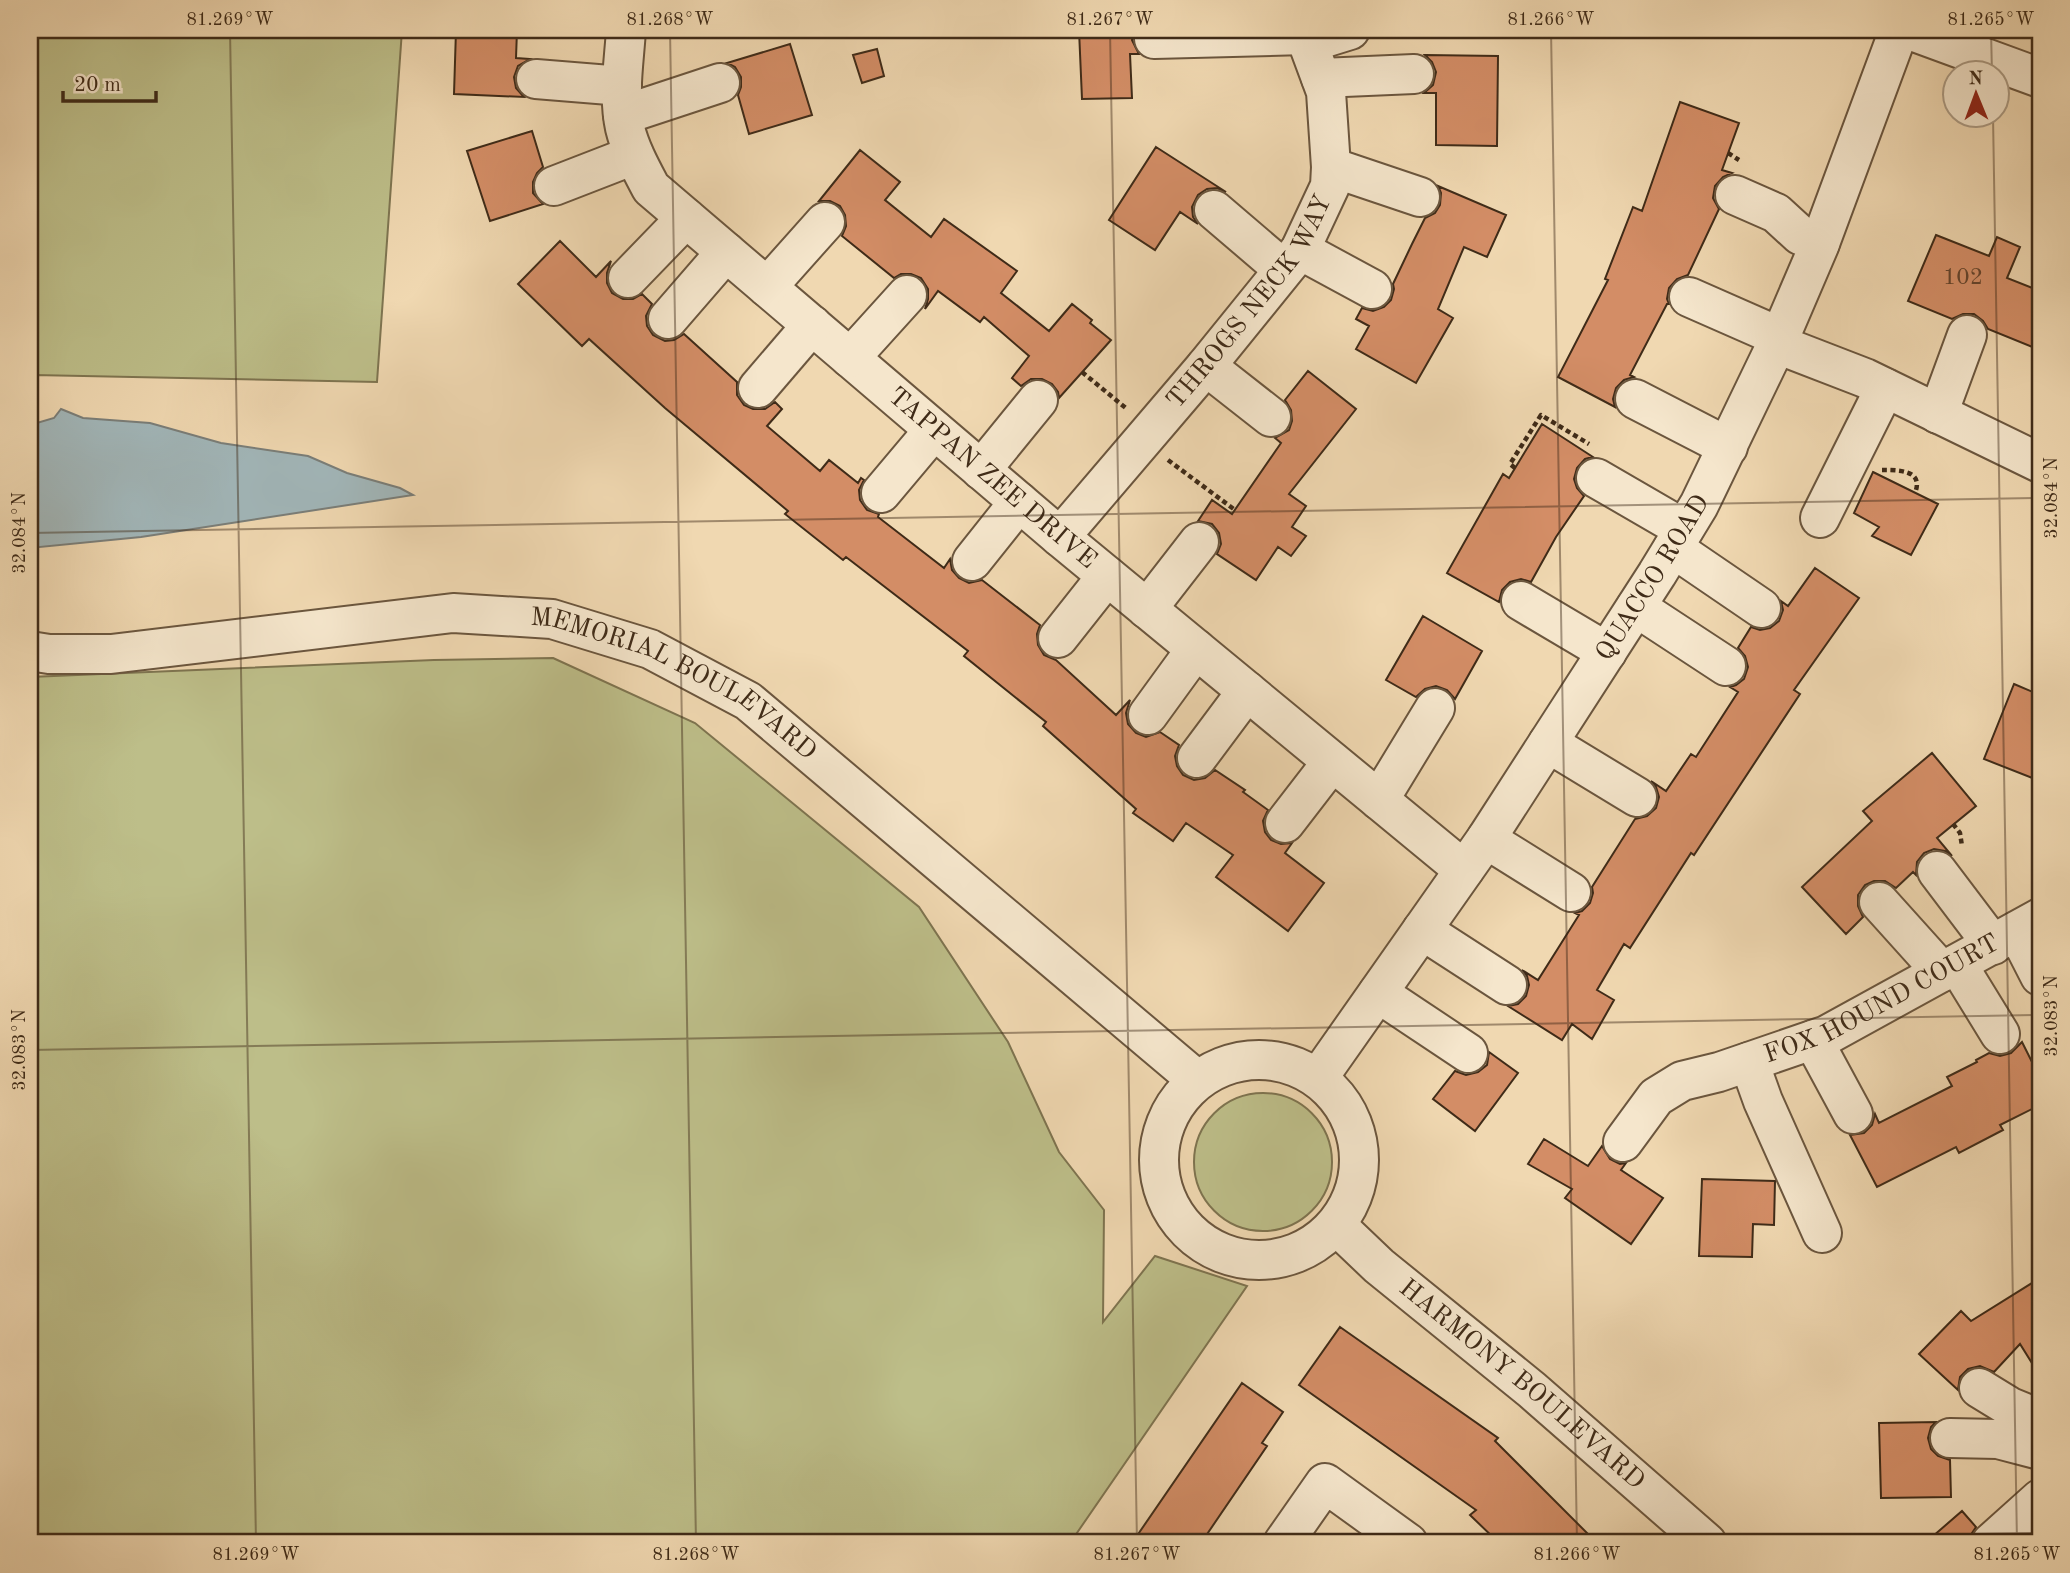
<svg xmlns="http://www.w3.org/2000/svg" width="2070" height="1573" font-family="'Old Standard TT',serif">
<style>
.green{fill:#bdbe89;stroke:#7e7450;stroke-width:2}
.water{fill:#a1b6b9;stroke:#7a7e79;stroke-width:2}
.building{fill:#d38d66;stroke:#3f2b18;stroke-width:2}
.lines{fill:none;stroke-linecap:round;stroke-linejoin:round}
.minor-casing{stroke:#6b563e;stroke-width:42}
.path{stroke:#3f2b18;stroke-width:4.5;stroke-dasharray:5 3.5;stroke-linecap:butt}
.minor{stroke:#f5e6cc;stroke-width:38}
.ticks{fill:none;stroke:#3f2b18;stroke-width:2;stroke-opacity:0.45}
.labels{text-anchor:middle;dominant-baseline:central;stroke-width:5;stroke-linejoin:round;paint-order:stroke}
.number-label{font-size:23px;fill:#64442c}
.street-label{font-size:26px;fill:#3f2b18;stroke:#f5e6cc}
.neatline{fill:none;stroke:#3f2b18;stroke-width:2.5}
.ticks-label{font-size:18px;text-anchor:middle;fill:#3f2b18}
</style>
<rect width="100%" height="100%" fill="#f0d8b1"/>
<filter id="stains"><feTurbulence type="fractalNoise" baseFrequency=".00286" numOctaves="4"/><feColorMatrix values="0 0 0 0 .2 0 0 0 0 .09 0 0 0 0 .02 0 0 0 .5 -.17"/></filter>
<radialGradient id="worn" r=".72"><stop offset=".6" stop-color="#630" stop-opacity="0"/><stop offset="1" stop-color="#630" stop-opacity=".3"/></radialGradient>
<!-- green -->
<path class="green" d="M 30,30 L 402,30 L 377,382 L 34,375 L 30,380 Z
M 553,658 L 695,723 L 919,907 L 1008,1042 L 1059,1152 L 1104,1210 L 1103,1322 L 1155,1256 L 1247,1286 L 1070,1543 L 30,1543 L 30,677 L 434,660 Z
M1194 1162a69 69 0 1 1 138 0a69 69 0 1 1-138 0Z"/>
<!-- water -->
<path class="water" d="M 61,409 L 83,418 L 150,423 L 221,443 L 308,456 L 347,473 L 400,488 L 413,495 L 141,537 L 30,548 L 30,425 L 54,418 Z"/>
<!-- building -->
<path class="building" d="M 456,30 L 517,30 L 516,58 L 530,59 L 518,66 L 514,77 L 516,88 L 524,97 L 454,94 Z
M 1079,30 L 1134,30 L 1132,40 L 1139,54 L 1130,54 L 1132,98 L 1082,99 Z
M 790,44 L 812,115 L 749,134 L 738,95 L 741,87 L 741,77 L 735,67 L 727,63 Z
M 877,49 L 884,76 L 862,83 L 853,55 Z
M 1425,55 L 1498,56 L 1497,146 L 1436,145 L 1436,93 L 1424,93 L 1433,85 L 1436,72 L 1432,62 Z
M 1680,102 L 1739,123 L 1722,170 L 1732,173 L 1723,177 L 1715,186 L 1713,198 L 1719,209 L 1688,275 L 1677,279 L 1669,288 L 1667,299 L 1669,304 L 1667,304 L 1630,375 L 1634,377 L 1624,380 L 1616,388 L 1613,399 L 1615,407 L 1558,377 L 1608,280 L 1605,279 L 1633,207 L 1642,211 Z
M 532,131 L 543,167 L 537,173 L 533,182 L 533,193 L 543,204 L 490,221 L 467,151 Z
M 1156,147 L 1226,192 L 1217,188 L 1207,189 L 1198,195 L 1192,207 L 1193,217 L 1198,224 L 1180,212 L 1155,250 L 1109,220 Z
M 860,150 L 900,182 L 885,200 L 931,237 L 944,219 L 1017,271 L 1001,293 L 1049,331 L 1072,304 L 1092,320 L 1090,323 L 1111,340 L 1059,398 L 1058,392 L 1052,384 L 1042,379 L 1031,379 L 1021,386 L 1012,378 L 1029,356 L 984,317 L 980,322 L 938,291 L 925,309 L 928,299 L 928,289 L 921,278 L 911,274 L 901,274 L 894,278 L 842,236 L 846,226 L 845,215 L 840,206 L 830,201 L 819,201 Z
M 1438,186 L 1506,215 L 1487,257 L 1464,247 L 1438,309 L 1453,318 L 1416,383 L 1356,349 L 1369,326 L 1356,319 L 1362,308 L 1373,311 L 1384,307 L 1391,300 L 1394,289 L 1393,284 L 1412,244 L 1425,218 L 1435,213 L 1440,205 L 1441,193 Z
M 1936,235 L 1989,256 L 1997,237 L 2020,247 L 2007,278 L 2040,291 L 2040,350 L 1988,329 L 1983,321 L 1974,314 L 1963,314 L 1952,319 L 1908,301 Z
M 560,241 L 596,277 L 611,261 L 607,273 L 607,283 L 612,293 L 623,299 L 633,299 L 642,294 L 652,304 L 646,316 L 647,326 L 653,335 L 665,341 L 674,340 L 684,334 L 737,382 L 737,395 L 744,405 L 753,409 L 765,409 L 775,402 L 782,409 L 767,426 L 820,471 L 829,460 L 858,483 L 861,478 L 864,480 L 859,490 L 860,500 L 867,510 L 879,514 L 878,517 L 944,568 L 950,559 L 952,570 L 959,578 L 969,583 L 982,580 L 1040,625 L 1037,634 L 1038,645 L 1044,655 L 1056,660 L 1116,715 L 1130,700 L 1126,713 L 1128,724 L 1136,733 L 1146,737 L 1160,732 L 1179,745 L 1175,756 L 1177,766 L 1183,775 L 1194,780 L 1205,778 L 1215,770 L 1245,790 L 1243,792 L 1268,810 L 1263,821 L 1265,832 L 1271,840 L 1281,844 L 1292,843 L 1285,853 L 1324,883 L 1288,931 L 1216,877 L 1233,855 L 1186,823 L 1173,841 L 1133,813 L 1136,809 L 1043,726 L 1046,722 L 964,656 L 968,651 L 846,557 L 843,560 L 785,514 L 788,511 L 665,408 L 589,339 L 582,346 L 518,284 Z
M 1308,371 L 1356,409 L 1289,494 L 1306,506 L 1292,527 L 1306,536 L 1291,556 L 1278,547 L 1256,580 L 1217,554 L 1221,544 L 1219,533 L 1212,524 L 1198,521 L 1212,500 L 1232,514 L 1281,443 L 1275,438 L 1289,430 L 1292,421 L 1291,410 L 1285,400 Z
M 1542,424 L 1593,457 L 1585,459 L 1577,468 L 1574,479 L 1577,488 L 1584,496 L 1556,537 L 1531,582 L 1521,579 L 1510,582 L 1502,590 L 1499,602 L 1447,573 L 1503,474 L 1509,478 Z
M 1873,472 L 1938,504 L 1911,555 L 1872,536 L 1879,527 L 1854,513 Z
M 1815,568 L 1859,598 L 1794,690 L 1800,694 L 1694,855 L 1691,853 L 1630,948 L 1624,944 L 1597,990 L 1614,1000 L 1592,1039 L 1572,1024 L 1562,1040 L 1508,1006 L 1518,1004 L 1526,996 L 1529,985 L 1527,976 L 1522,970 L 1538,980 L 1579,915 L 1575,913 L 1582,911 L 1590,903 L 1593,893 L 1592,887 L 1635,819 L 1647,816 L 1656,808 L 1659,797 L 1656,787 L 1651,781 L 1666,791 L 1691,754 L 1696,757 L 1738,692 L 1730,687 L 1736,685 L 1744,679 L 1748,667 L 1745,656 L 1738,648 L 1751,627 L 1760,630 L 1770,628 L 1779,621 L 1783,610 L 1781,601 L 1788,606 Z
M 1423,616 L 1482,651 L 1455,699 L 1447,690 L 1436,686 L 1425,689 L 1416,697 L 1386,680 Z
M 2014,684 L 2040,695 L 2040,781 L 1984,759 Z
M 1932,753 L 1976,806 L 1937,838 L 1952,856 L 1945,851 L 1934,849 L 1924,853 L 1917,862 L 1916,875 L 1913,872 L 1896,888 L 1885,881 L 1874,881 L 1865,885 L 1858,895 L 1858,906 L 1863,917 L 1846,934 L 1802,887 L 1872,821 L 1863,811 Z
M 2022,1042 L 2040,1078 L 2040,1105 L 2000,1125 L 2003,1130 L 1959,1153 L 1956,1147 L 1877,1187 L 1850,1135 L 1864,1133 L 1872,1125 L 1875,1114 L 1879,1123 L 1952,1086 L 1947,1077 L 1977,1062 L 1976,1060 L 1989,1053 L 2000,1056 L 2011,1053 Z
M 1489,1052 L 1518,1073 L 1475,1131 L 1433,1099 L 1455,1071 L 1466,1075 L 1478,1072 L 1487,1065 Z
M 1544,1139 L 1588,1166 L 1602,1146 L 1610,1159 L 1620,1164 L 1626,1163 L 1621,1170 L 1663,1198 L 1631,1244 L 1565,1198 L 1572,1189 L 1528,1164 Z
M 1702,1179 L 1775,1181 L 1774,1225 L 1753,1224 L 1752,1257 L 1699,1256 Z
M 2040,1278 L 2040,1376 L 2020,1344 L 1994,1372 L 1980,1366 L 1968,1369 L 1960,1377 L 1958,1390 L 1919,1354 L 1961,1311 L 1971,1321 Z
M 1340,1327 L 1498,1438 L 1495,1441 L 1597,1543 L 1499,1543 L 1470,1515 L 1476,1510 L 1299,1385 Z
M 1242,1383 L 1283,1412 L 1262,1443 L 1267,1446 L 1201,1543 L 1132,1543 Z
M 1936,1422 L 1931,1427 L 1928,1438 L 1931,1449 L 1938,1456 L 1950,1460 L 1951,1497 L 1881,1498 L 1879,1423 Z
M 1962,1511 L 1976,1527 L 1970,1536 L 1970,1543 L 1925,1543 Z"/>
<g class="lines">
<!-- minor casing -->
<g class="minor-casing">
<g id="minor">
<path id="s1" d="M 626,30 C 624,62 618,96 625,128 C 630,149 641,169 651,188 L 1060,537 L 1464,870"/>
<path d="M 1909,30 L 2040,78"/>
<path d="M 1154,39 L 1305,35"/>
<path d="M 1308,43 L 1350,30"/>
<path d="M 1321,78 L 1414,74"/>
<path d="M 536,79 L 622,86"/>
<path d="M 623,115 L 720,83"/>
<path d="M 1331,167 L 1420,197"/>
<path d="M 554,186 L 634,155"/>
<path d="M 1735,195 L 1776,213 L 1800,235 L 1820,243"/>
<path d="M 1214,210 L 1283,269"/>
<path d="M 1300,250 L 1372,289"/>
<path d="M 628,278 L 686,218"/>
<path d="M 767,287 L 825,222"/>
<path d="M 1689,297 L 1780,337"/>
<path d="M 668,319 L 726,252"/>
<path d="M 1777,344 L 1865,378 L 2040,463"/>
<path d="M 850,358 L 907,295"/>
<path d="M 1206,366 L 1271,417"/>
<path d="M 758,388 L 812,325"/>
<path d="M 1635,399 L 1728,447"/>
<path d="M 1938,414 L 1967,335"/>
<path d="M 981,470 L 1038,400"/>
<path d="M 1596,478 L 1684,529"/>
<path d="M 881,493 L 934,430"/>
<path d="M 1820,518 L 1885,388"/>
<path id="s2" d="M 1060,537 L 1206,366 L 1300,250 L 1330,186 L 1331,167 L 1326,92 L 1303,30"/>
<path d="M 1673,548 L 1761,608"/>
<path d="M 972,561 L 1019,502"/>
<path d="M 1521,601 L 1607,652"/>
<path d="M 1636,607 L 1726,666"/>
<path d="M 1147,609 L 1199,542"/>
<path d="M 1058,638 L 1107,576"/>
<path id="s3" d="M 30,651 L 49,654 L 111,654 L 453,613 L 552,619 L 650,649 L 748,701 L 1197,1080"/>
<path d="M 1148,715 L 1196,649"/>
<path d="M 1548,743 L 1637,797"/>
<path d="M 1197,758 L 1247,691"/>
<path d="M 1379,800 L 1435,708"/>
<path d="M 1285,823 L 1332,762"/>
<path d="M 1486,839 L 1571,892"/>
<path d="M 1937,871 L 1993,945"/>
<path d="M 1879,902 L 1942,972"/>
<path d="M 1422,930 L 1507,985"/>
<path d="M 2017,931 L 2040,976"/>
<path d="M 1957,964 L 2000,1034"/>
<path d="M 1378,993 L 1468,1053"/>
<path d="M 1813,1040 L 1853,1114"/>
<circle cx="1259" cy="1160" r="100"/>
<path d="M 1749,1062 L 1763,1101 L 1822,1233"/>
<path id="s4" d="M 1318,1078 L 1486,839 L 1657,574 L 1699,505 L 1780,337 L 1819,246 L 1899,30"/>
<path id="s5" d="M 1623,1142 L 1656,1097 L 1682,1081 L 1719,1072 L 1827,1035 L 2040,918"/>
<path id="s6" d="M 1336,1225 L 1379,1266 L 1532,1390 L 1707,1543"/>
<path d="M 1979,1388 L 2010,1407 L 2040,1419"/>
<path d="M 1950,1438 L 1998,1439 L 2040,1450"/>
<path d="M 1283,1543 L 1325,1483 L 1408,1543"/>
<path d="M 1991,1543 L 2040,1499"/>
</g>
</g>
<!-- path -->
<path class="path" d="M 1728,153 L 1739,160
M 1082,372 L 1127,409
M 1168,460 L 1235,510
M 1515,468 L 1510,464 L 1541,415 L 1589,444
M 1882,470 C 1899,470 1924,470 1915,493
M 1953,824 L 1960,833 L 1962,846"/>
<!-- minor -->
<use href="#minor" class="minor"/>
</g>
<!-- ticks -->
<path class="ticks" d="M 230,30 L 256,1543M 670,30 L 696,1543M 1110,30 L 1137,1543M 1551,30 L 1577,1543M 1991,30 L 1992,74M 1993,116 L 2017,1543M 30,533 L 2040,498M 30,1050 L 2040,1015M 1430,1543 L 2040,1533"/>
<g class="labels">
<!-- number labels -->
<g class="number-label">
<text x="1963" y="277">102</text>
</g>
<!-- street labels -->
<g class="street-label">
<text stroke="none"><textPath href="#s2" startOffset="303">THROGS NECK WAY</textPath></text>
<text stroke="none"><textPath href="#s1" startOffset="612">TAPPAN ZEE DRIVE</textPath></text>
<text stroke="none"><textPath href="#s4" startOffset="602">QUACCO ROAD</textPath></text>
<text stroke="none"><textPath href="#s3" startOffset="663">MEMORIAL BOULEVARD</textPath></text>
<text stroke="none"><textPath href="#s5" startOffset="303">FOX HOUND COURT</textPath></text>
<text stroke="none"><textPath href="#s6" startOffset="245">HARMONY BOULEVARD</textPath></text>
</g>
</g>
<!-- margin -->
<rect width="2070" height="1573" fill="none" stroke="#f0d8b1" stroke-width="77"/>
<!-- north arrow -->
<g transform="translate(1976 94) rotate(359)"><circle r="33" fill="#f5e6cc" stroke="#ac9b84" stroke-width="2"/>
<path d="M0-5L12 26L0 18L-12 26Z" fill="#8f2418"/>
<text y="-10" font-size="19" font-weight="bold" text-anchor="middle" fill="#3f2b18">N</text>
</g>
<!-- scale -->
<path d="M63 91v10h93v-10" fill="none" stroke="#3f2b18" stroke-width="3.5"/>
<text x="74" y="91" font-size="21" fill="#3f2b18" stroke="#f5e6cc" stroke-width="5" paint-order="stroke">20 m</text>
<rect x="38" y="38" width="1994" height="1496" class="neatline"/>
<g class="ticks-label">
<text x="230" y="25">81.269°W</text>
<text x="670" y="25">81.268°W</text>
<text x="1110" y="25">81.267°W</text>
<text x="1551" y="25">81.266°W</text>
<text x="1991" y="25">81.265°W</text>
<text transform="translate(2051 498) rotate(-90)" y="6">32.084°N</text>
<text transform="translate(19 533) rotate(-90)" y="6">32.084°N</text>
<text transform="translate(2051 1016) rotate(-90)" y="6">32.083°N</text>
<text transform="translate(19 1050) rotate(-90)" y="6">32.083°N</text>
<text x="256" y="1560">81.269°W</text>
<text x="696" y="1560">81.268°W</text>
<text x="1137" y="1560">81.267°W</text>
<text x="1577" y="1560">81.266°W</text>
<text x="2017" y="1560">81.265°W</text>
</g>
<rect width="100%" height="100%" filter="url(#stains)"/>
<rect width="100%" height="100%" fill="url(#worn)"/>
</svg>
